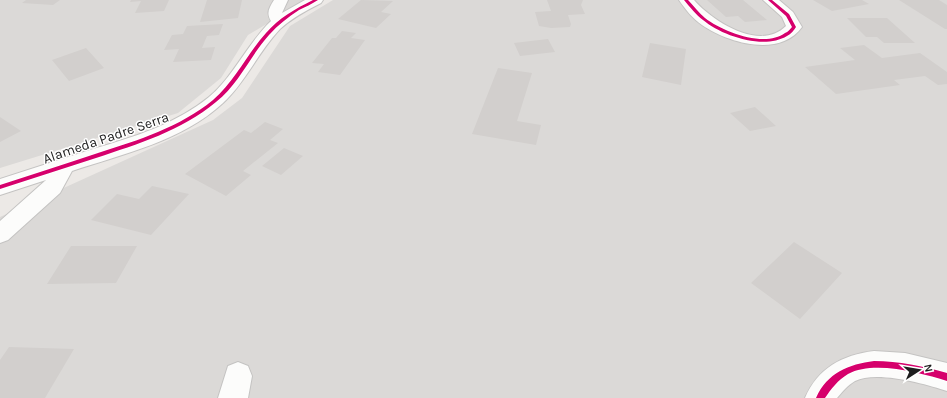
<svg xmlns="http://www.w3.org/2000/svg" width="947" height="398" font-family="Karla,sans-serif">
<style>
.residential{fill:#dbd9d7}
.building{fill:#d2cfcd}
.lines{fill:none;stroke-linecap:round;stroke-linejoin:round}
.minor-casing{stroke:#c4c3c2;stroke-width:2}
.minor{fill:#fcfcfb;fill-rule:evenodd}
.cycleway-casing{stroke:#fff;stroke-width:2}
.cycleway{fill:#d6006c;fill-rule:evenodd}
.labels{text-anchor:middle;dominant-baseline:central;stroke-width:3;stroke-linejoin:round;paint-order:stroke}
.street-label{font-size:14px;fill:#1d1d1d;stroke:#fff}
</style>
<rect width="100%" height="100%" fill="#ece9e6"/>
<!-- residential -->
<path class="residential" d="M 0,0 L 307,0 L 248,35 L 221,78 L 178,113 L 0,168 Z
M 333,0 L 947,0 L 947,398 L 0,398 L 0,217 L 213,120 L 242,98 L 290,26 Z"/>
<!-- building -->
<path class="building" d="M 26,0 L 60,0 L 53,5 L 22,3 Z
M 131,0 L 169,0 L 164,11 L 135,13 L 141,1 L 130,2 Z
M 207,0 L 242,0 L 238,18 L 200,22 Z
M 361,0 L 393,1 L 381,12 L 391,14 L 376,28 L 338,19 Z
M 547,0 L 583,0 L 581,5 L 585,14 L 568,15 L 571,24 L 570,27 L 551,28 L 539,26 L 535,12 L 551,11 Z
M 707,0 L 743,0 L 767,20 L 745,22 L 738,16 L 726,17 Z
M 813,0 L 862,0 L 869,4 L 832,11 Z
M 899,0 L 939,0 L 947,5 L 947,29 L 945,29 Z
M 847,18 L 887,18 L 915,43 L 884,43 L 877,37 L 866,37 Z
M 223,24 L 219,35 L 207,36 L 202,48 L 215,47 L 211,60 L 173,62 L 179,49 L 164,50 L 172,35 L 183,34 L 187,26 Z
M 342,31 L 356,33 L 351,38 L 365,40 L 340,75 L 318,72 L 324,64 L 312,63 L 332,38 L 336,38 Z
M 548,39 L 555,52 L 520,56 L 514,43 Z
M 650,43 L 686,49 L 681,85 L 642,77 Z
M 864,45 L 882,58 L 920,53 L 947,72 L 947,84 L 938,85 L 925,76 L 894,80 L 900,85 L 836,94 L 805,67 L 855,60 L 840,48 Z
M 86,48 L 104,68 L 69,81 L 52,60 Z
M 498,68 L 532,73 L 517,121 L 541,125 L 536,145 L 472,134 Z
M 755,107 L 776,126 L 750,131 L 730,113 Z
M 0,117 L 21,131 L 0,142 Z
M 265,122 L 283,129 L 270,140 L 278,143 L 243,171 L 251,175 L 226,196 L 185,174 L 244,130 L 251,133 Z
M 284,148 L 303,156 L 281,175 L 262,166 Z
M 152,186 L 189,194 L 151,235 L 91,220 L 117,194 L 139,199 Z
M 794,242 L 842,273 L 800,319 L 751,283 Z
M 71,246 L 137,246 L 116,283 L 47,284 Z
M 9,347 L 74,349 L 45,398 L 0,398 L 0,360 Z"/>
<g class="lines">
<!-- minor casing -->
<g class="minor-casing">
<path id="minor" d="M 274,0 L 288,0 L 282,13 L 305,0 L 323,0 L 321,3 C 307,10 292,18 280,29 C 258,52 246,82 223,103 C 182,141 123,154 72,171 L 60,193 L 8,240 L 0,243 L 0,221 L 46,180 L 0,195 L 0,179 C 31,169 62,159 93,149 C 134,137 176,124 209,97 C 234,76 247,44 271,21 C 266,13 269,8 274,0 Z
M 679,0 L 694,0 C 712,21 760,52 786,26 L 782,17 L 763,0 L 779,0 L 793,12 L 802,27 C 780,58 728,43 702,25 C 693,19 685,9 679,0 Z
M 874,351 L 905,353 L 947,363 L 947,391 C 926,384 876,370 855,381 C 848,385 842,392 837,398 L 805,398 C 818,368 842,355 874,351 Z
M 238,362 L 248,366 L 252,376 L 248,398 L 218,398 L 228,366 Z"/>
</g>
<!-- minor -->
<use href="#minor" class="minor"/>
<!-- cycleway casing -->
<g class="cycleway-casing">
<path id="cycleway" d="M 313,0 L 318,0 C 312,4 305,7 299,10 C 288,17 278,25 269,35 C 250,56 239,84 216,102 C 181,131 138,144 96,158 C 64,168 32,179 0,189 L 0,185 C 33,174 66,164 98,153 C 139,140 180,127 213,100 C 235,81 247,54 266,33 C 279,18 295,9 313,0 Z
M 684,0 L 688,0 C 694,6 699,13 705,18 C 723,32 765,48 785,33 C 788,32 790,29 792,27 L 786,16 L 768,0 L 772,0 L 789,14 L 796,27 C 794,30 791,34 787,36 C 764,50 722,36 703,20 C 696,15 690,7 684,0 Z
M 874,361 C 899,361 923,366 947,373 L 947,381 C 921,373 874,360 848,374 C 838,380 831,389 825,398 L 816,398 C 827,373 849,364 874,361 Z"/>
</g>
<!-- cycleway -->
<use href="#cycleway" class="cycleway"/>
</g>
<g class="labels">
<!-- street labels -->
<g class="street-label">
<text transform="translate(106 138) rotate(-19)">Alameda Padre Serra</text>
</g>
</g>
<!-- north arrow -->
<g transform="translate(919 370) rotate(78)" stroke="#ffffff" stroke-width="3" paint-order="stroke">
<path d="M0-3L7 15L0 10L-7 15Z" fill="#1d1d1d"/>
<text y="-6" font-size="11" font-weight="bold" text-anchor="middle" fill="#1d1d1d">N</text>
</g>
</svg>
